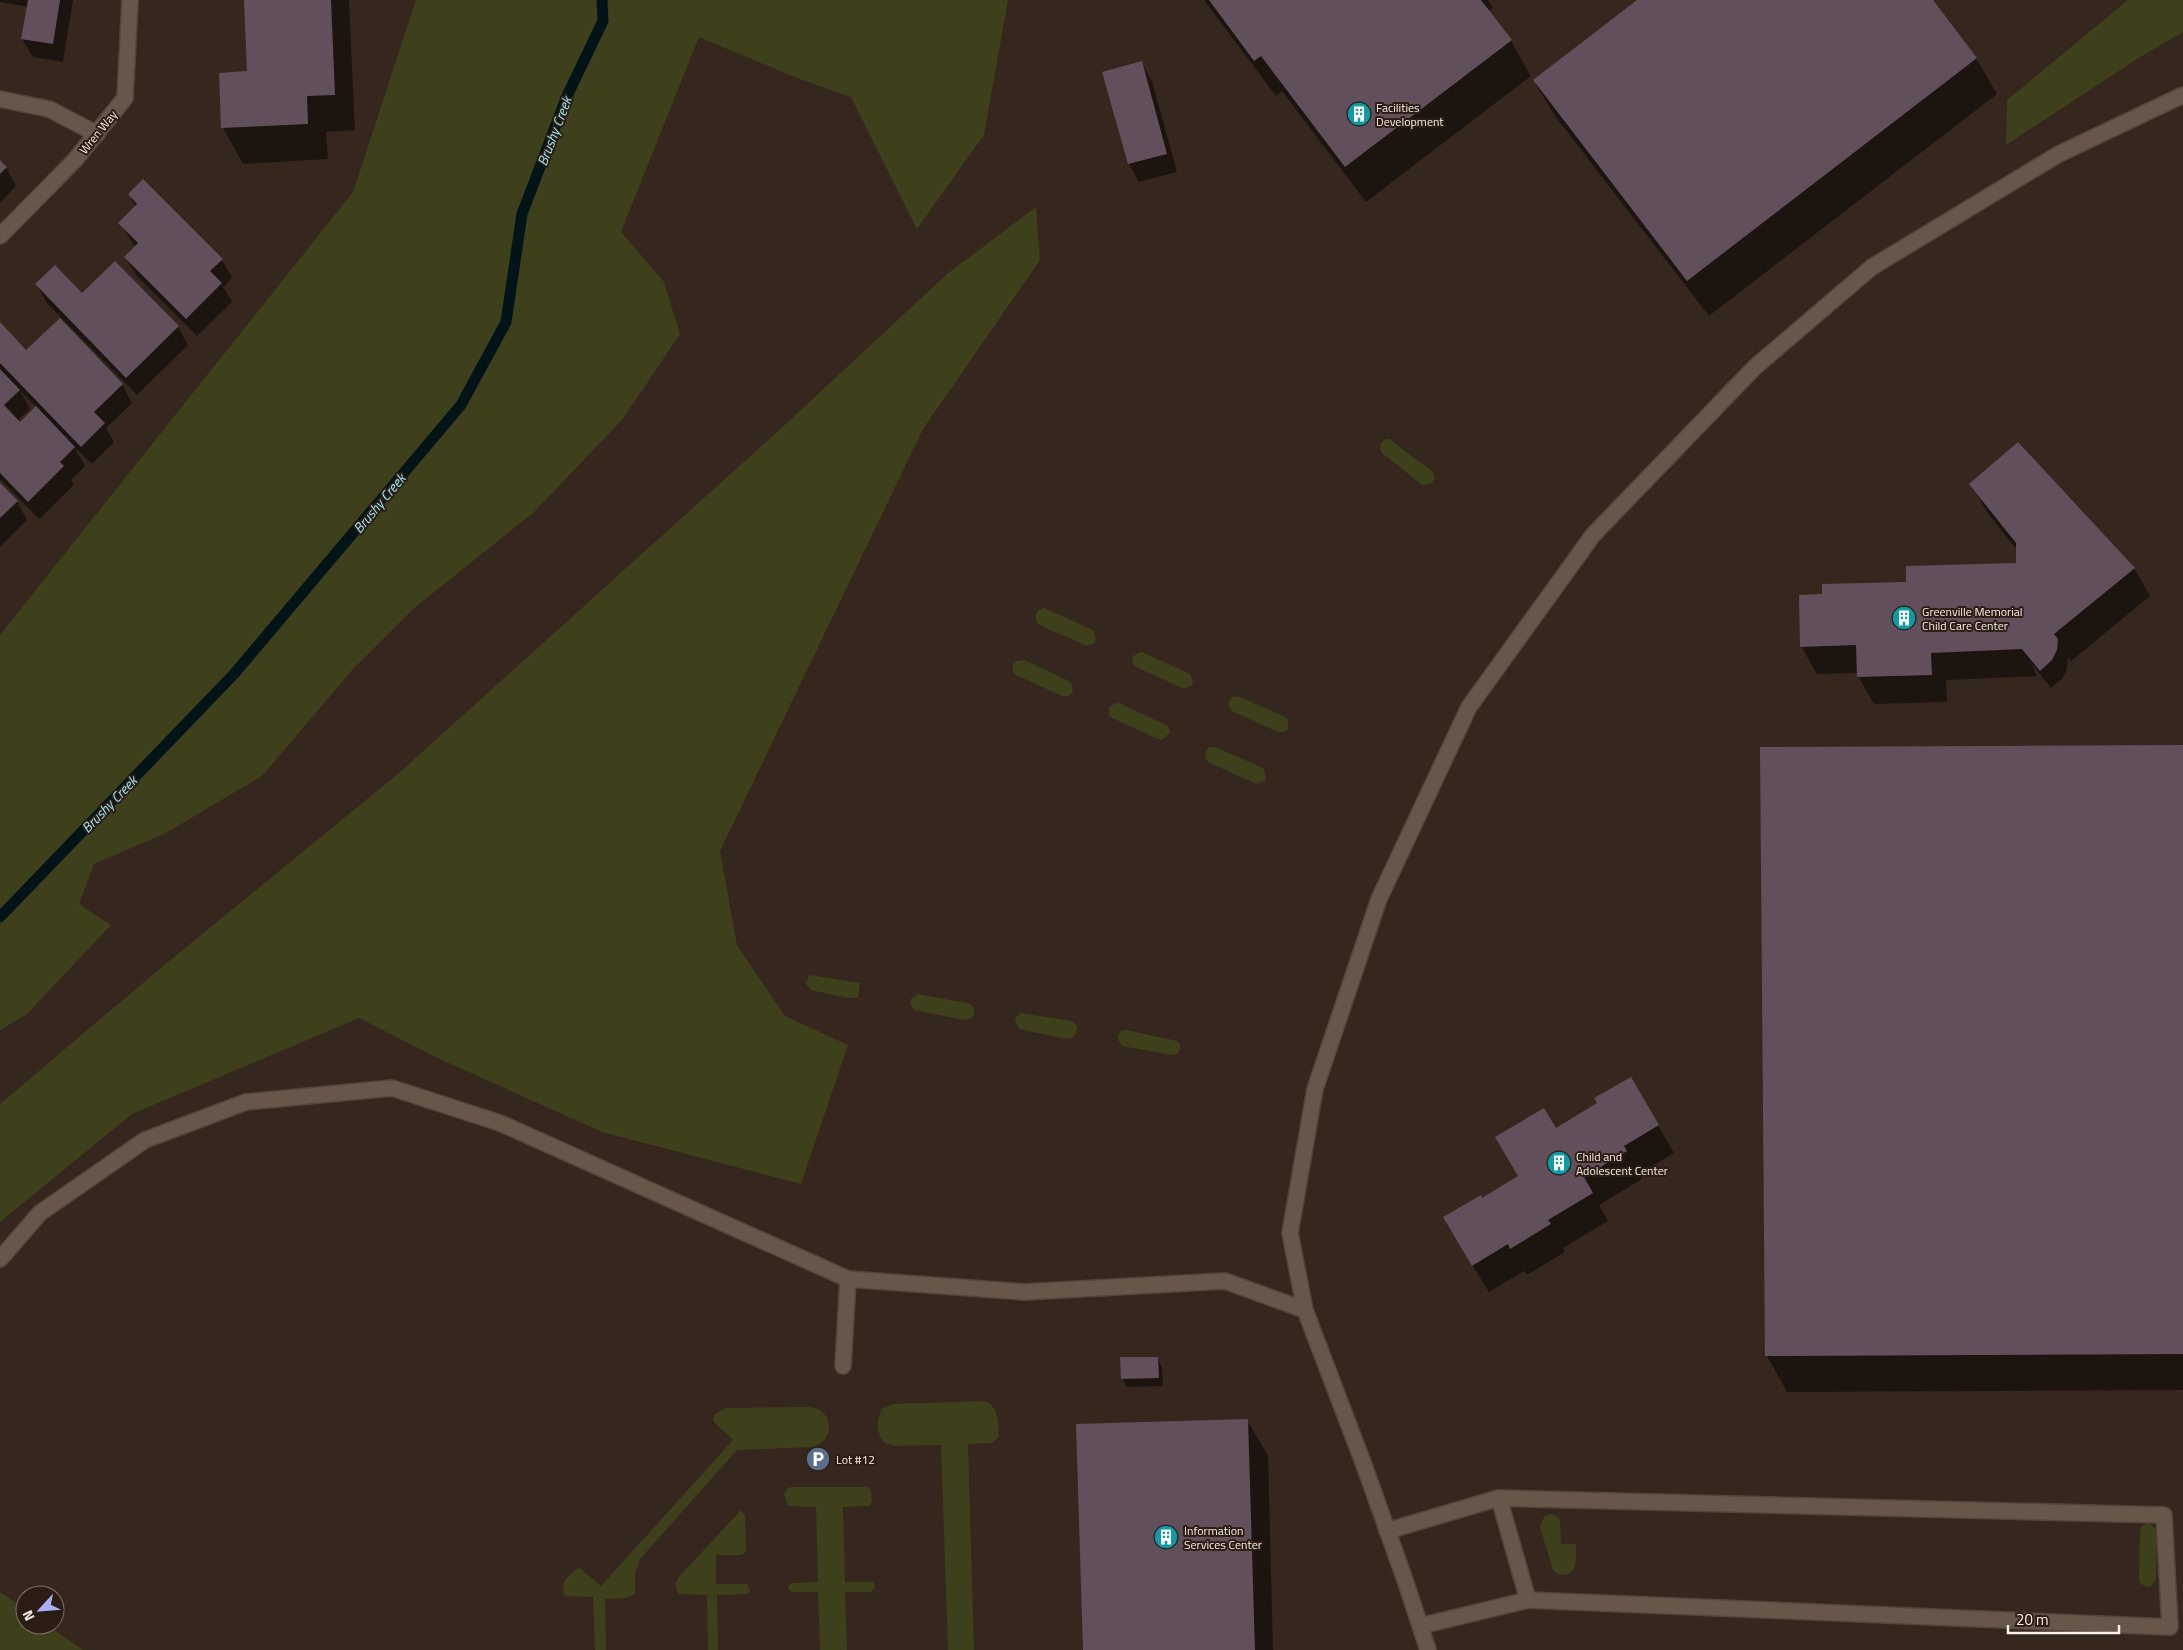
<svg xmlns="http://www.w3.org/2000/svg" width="2183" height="1650" font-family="'Titillium Web',sans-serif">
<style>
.green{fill:#3d401b}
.shadow{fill:#0007;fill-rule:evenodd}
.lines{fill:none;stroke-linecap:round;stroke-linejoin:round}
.stream{stroke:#021418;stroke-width:11}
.building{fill:#61505c}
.lane-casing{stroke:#52463c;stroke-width:18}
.street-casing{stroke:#52463c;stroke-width:18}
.lane{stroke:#67574b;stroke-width:15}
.street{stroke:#67574b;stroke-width:15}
.labels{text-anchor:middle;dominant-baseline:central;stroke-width:4;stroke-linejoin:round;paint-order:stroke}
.poi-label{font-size:12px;fill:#faf0e9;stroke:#2b1d13;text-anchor:start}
.street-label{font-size:12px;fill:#faf0e9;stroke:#2b1d13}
.water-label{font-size:14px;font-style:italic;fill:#9ae9f8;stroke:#2b1d13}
</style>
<rect width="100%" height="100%" fill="#35271d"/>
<!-- green -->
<path class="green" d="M 416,0 L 1008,0 L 984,135 L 917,229 L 851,97 L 797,78 L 699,37 L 621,232 L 664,282 L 680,334 L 622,420 L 534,512 L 413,609 L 354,668 L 262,776 L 166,833 L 94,864 L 79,904 L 111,925 L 27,1014 L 0,1030 L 0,635 L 353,192 Z
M 2128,0 L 2183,0 L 2183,32 L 2137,59 L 2006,145 L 2007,100 Z
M 1036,207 L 1040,260 L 923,429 L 720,851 L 737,945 L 785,1016 L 848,1045 L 801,1184 L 602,1132 L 442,1060 L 359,1018 L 132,1114 L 0,1222 L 0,1104 L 157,971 L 399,773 L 788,422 L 947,274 Z
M 1385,439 L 1389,439 L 1433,472 L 1435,478 L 1432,483 L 1422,485 L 1381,452 L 1380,445 Z
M 1044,608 L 1093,630 L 1096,638 L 1094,643 L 1087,646 L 1039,625 C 1033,617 1034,611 1044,608 Z
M 1142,652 L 1190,674 L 1193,681 L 1192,685 L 1184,689 L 1134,666 C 1130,659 1133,654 1142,652 Z
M 1024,660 L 1071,682 L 1073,691 L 1069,696 L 1062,696 L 1016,675 L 1013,672 L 1013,664 L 1017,661 Z
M 1238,696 L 1285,717 L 1288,720 L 1288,729 L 1284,732 L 1278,732 L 1232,711 L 1229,707 L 1229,701 L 1232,697 Z
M 1119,703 L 1168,726 L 1170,732 L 1162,740 L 1158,739 L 1112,718 L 1109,715 L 1109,707 L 1114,704 Z
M 1209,747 L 1215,747 L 1263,768 L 1266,776 L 1265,780 L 1256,784 L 1208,762 L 1205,757 L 1206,751 Z
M 810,975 L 860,983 L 858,998 L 848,998 L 811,990 L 805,983 Z
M 918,994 L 971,1004 L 974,1009 L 974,1015 L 970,1019 L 964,1020 L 914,1010 L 910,1003 L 911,999 Z
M 1021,1013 L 1072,1021 L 1077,1026 C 1077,1034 1075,1037 1067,1039 L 1019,1029 L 1015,1021 L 1016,1017 Z
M 1126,1030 L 1177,1041 L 1180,1044 C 1181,1050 1179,1055 1172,1055 L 1122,1046 L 1117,1038 L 1121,1031 Z
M 984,1401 C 1000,1406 998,1424 999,1437 L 992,1443 L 968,1444 L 974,1650 L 948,1650 L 941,1445 L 895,1446 L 885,1443 C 876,1433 876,1421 882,1409 L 893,1404 Z
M 810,1407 C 833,1409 837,1440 813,1447 L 737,1450 L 640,1559 L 635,1573 L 635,1594 L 626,1598 L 605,1599 L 606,1650 L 595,1650 L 593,1597 L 565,1596 L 563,1593 L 564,1581 L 576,1569 L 580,1568 L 601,1586 L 733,1440 L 715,1423 L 713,1419 L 715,1414 L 726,1408 Z
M 791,1487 L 868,1487 L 871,1490 L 872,1502 L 869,1506 L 843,1507 L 845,1582 L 872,1582 L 874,1583 L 875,1587 L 871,1592 L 845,1592 L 847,1650 L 820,1650 L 818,1592 L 792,1592 L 789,1590 L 788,1586 L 792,1583 L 818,1582 L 816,1507 L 788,1506 L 784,1494 L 787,1489 Z
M 741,1510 L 745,1515 L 746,1552 L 741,1555 L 716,1555 L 716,1584 L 747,1584 L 750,1591 L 747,1594 L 717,1595 L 718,1650 L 708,1650 L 707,1595 L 679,1594 L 675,1585 L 678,1578 Z
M 1551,1514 L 1559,1518 L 1560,1521 L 1561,1544 L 1576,1544 C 1576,1555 1579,1574 1564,1575 C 1559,1575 1557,1574 1553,1570 L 1540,1527 L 1544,1517 Z
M 2148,1523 L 2157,1530 L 2156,1580 L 2151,1586 L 2147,1587 L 2141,1584 L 2139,1580 L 2140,1531 L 2142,1526 Z
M 0,1592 L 25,1609 L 25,1625 L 47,1625 L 83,1650 L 0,1650 Z"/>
<!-- shadow -->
<path class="shadow" d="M 0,0 L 73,0 L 63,62 L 33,57 L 22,39 L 28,7 L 0,2 Z
M 245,0 L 349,0 L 355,130 L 326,132 L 328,159 L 243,164 L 223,128 L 249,72 Z
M 1204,0 L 1488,0 L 1493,8 L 1488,11 L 1511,41 L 1531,76 L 1366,202 L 1282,91 L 1276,96 Z
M 1639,0 L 1931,0 L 1976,58 L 1997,94 L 1709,316 L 1555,116 L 1534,81 Z
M 1141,62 L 1152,81 L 1177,172 L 1139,182 L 1129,164 Z
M 0,162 L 6,168 L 16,186 L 0,203 Z
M 129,194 L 222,260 L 232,278 L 223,287 L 232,302 L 197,336 L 136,275 L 125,257 L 135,247 L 120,223 L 136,207 Z
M 37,285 L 82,295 L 178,327 L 188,345 L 137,395 L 47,303 Z
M 0,324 L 26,352 L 122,384 L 132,403 L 106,428 L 114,442 L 92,464 L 74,447 L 85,466 L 71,480 L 74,485 L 39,519 L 0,479 ZM 20,391 L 37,407 L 20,424 L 17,421 L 30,409 Z
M 1971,484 L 2134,568 L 2150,596 L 2071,661 L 2068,657 L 2067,669 L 2062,679 L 2051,688 L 2031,663 L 2037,676 L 1946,680 L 1947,702 L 1874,704 L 1858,676 L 1858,673 L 1817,674 L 1801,646 L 1824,595 L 1908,584 L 2018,565 L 2017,550 L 1987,512 Z
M 0,485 L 17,502 L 27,520 L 0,547 Z
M 2183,746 L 2183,1390 L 1787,1392 L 1767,1356 Z
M 1630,1078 L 1674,1153 L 1639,1174 L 1642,1179 L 1599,1205 L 1608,1221 L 1563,1248 L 1565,1252 L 1527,1275 L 1524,1271 L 1489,1292 L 1460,1245 L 1482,1199 L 1520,1176 L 1555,1130 L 1598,1104 Z
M 1157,1358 L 1162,1367 L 1163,1386 L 1127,1387 L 1122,1378 Z
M 1247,1420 L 1268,1456 L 1273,1650 L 1084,1650 Z"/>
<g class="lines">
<!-- stream -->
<path class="stream" d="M 0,917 L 234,674 L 461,405 L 506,322 L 522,214 L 567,96 L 603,21 L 602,0"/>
</g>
<!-- building -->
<path class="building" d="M 28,0 L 60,0 L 53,44 L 21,39 Z
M 244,0 L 331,0 L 335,95 L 307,96 L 308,124 L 221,128 L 219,73 L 247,71 Z
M 1209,0 L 1481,0 L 1512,40 L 1345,167 L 1261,56 L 1254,61 Z
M 1637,0 L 1933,0 L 1977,58 L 1687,281 L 1533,80 Z
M 1142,61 L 1167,154 L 1128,164 L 1102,72 Z
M 0,160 L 7,167 L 0,174 Z
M 143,179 L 223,259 L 210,271 L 222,283 L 186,319 L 124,257 L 138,243 L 118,223 L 137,204 L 128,194 Z
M 115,261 L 179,326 L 126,378 L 35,284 L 55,265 L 82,293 Z
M 60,318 L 123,384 L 94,412 L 105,423 L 81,447 L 0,363 L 0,322 L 26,350 Z
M 0,369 L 20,390 L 4,405 L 20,422 L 36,406 L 75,447 L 60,462 L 64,466 L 28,502 L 0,473 Z
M 2018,442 L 2135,568 L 2054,634 L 2058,639 L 2057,650 L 2052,660 L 2040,671 L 2022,649 L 1931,653 L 1932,675 L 1857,677 L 1856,645 L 1800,647 L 1799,595 L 1822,594 L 1822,584 L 1906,582 L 1906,566 L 2016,563 L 2016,543 L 1969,484 Z
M 0,483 L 18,501 L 0,518 Z
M 2183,745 L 2183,1354 L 1765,1356 L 1760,747 Z
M 1631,1077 L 1659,1125 L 1624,1146 L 1627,1151 L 1584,1177 L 1593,1193 L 1548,1220 L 1551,1224 L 1510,1249 L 1508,1244 L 1472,1266 L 1443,1217 L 1481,1195 L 1482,1198 L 1518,1176 L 1495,1137 L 1544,1108 L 1556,1128 L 1597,1103 L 1594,1098 Z
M 1120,1357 L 1158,1357 L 1159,1378 L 1121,1379 Z
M 1248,1419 L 1255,1650 L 1083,1650 L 1076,1424 Z"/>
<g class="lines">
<!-- lane casing -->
<g class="lane-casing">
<path id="lane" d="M 0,1259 L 40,1213 L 145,1140 L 246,1102 L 392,1088 L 500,1123 L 848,1279
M 843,1366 L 848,1279 L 1024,1292 L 1225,1281 L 1305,1310
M 1499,1498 L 1528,1600
M 1387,1531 L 1499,1498 L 2164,1515 L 2170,1627 L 1528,1600 L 1420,1626
M 1428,1650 L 1405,1580 L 1364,1465 L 1305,1310 L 1290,1233 L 1315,1089 L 1379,899 L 1469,707 L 1593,535 L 1755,367 L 1872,267 L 2059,154 L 2183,95"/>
</g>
<!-- street casing -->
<g class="street-casing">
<path id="street" d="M 0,99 L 49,109 L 97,134
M 0,236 L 75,160 L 125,98 L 130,0"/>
</g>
<!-- lane -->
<use href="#lane" class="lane"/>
<!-- street -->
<use href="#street" class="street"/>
</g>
<!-- icons -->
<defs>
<g id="building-disc" transform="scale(1.25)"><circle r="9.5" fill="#0f9aa8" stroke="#2b1d13"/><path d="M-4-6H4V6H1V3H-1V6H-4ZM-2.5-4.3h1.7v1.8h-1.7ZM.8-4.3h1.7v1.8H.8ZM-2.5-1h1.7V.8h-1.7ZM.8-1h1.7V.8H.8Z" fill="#fff"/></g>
<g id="parking-disc" transform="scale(1.25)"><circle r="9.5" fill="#5c6f8a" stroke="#2b1d13"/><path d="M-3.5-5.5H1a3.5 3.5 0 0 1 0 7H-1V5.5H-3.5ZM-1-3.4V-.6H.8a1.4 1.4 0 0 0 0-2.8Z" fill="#fff"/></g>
</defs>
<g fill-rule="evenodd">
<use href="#building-disc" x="1359" y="114"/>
<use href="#building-disc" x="1904" y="618"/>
<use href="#building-disc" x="1559" y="1163"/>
<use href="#parking-disc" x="818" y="1459"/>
<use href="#building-disc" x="1166" y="1537"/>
</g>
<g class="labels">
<!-- poi labels -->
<g class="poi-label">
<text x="1376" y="107">Facilities<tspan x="1376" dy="14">Development</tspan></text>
<text x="1922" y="611">Greenville Memorial<tspan x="1922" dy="14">Child Care Center</tspan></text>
<text x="1576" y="1156">Child and<tspan x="1576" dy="14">Adolescent Center</tspan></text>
<text x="836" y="1459">Lot #12</text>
<text x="1184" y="1530">Information<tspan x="1184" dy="14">Services Center</tspan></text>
</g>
<!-- street labels -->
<g class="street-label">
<text transform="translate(98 132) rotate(-51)">Wren Way</text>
</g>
<!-- water labels -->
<g class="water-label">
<text transform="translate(554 131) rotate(-69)">Brushy Creek</text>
<text transform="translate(379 503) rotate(-50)">Brushy Creek</text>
<text transform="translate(109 804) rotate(-46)">Brushy Creek</text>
</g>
</g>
<!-- north arrow -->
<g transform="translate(40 1610) rotate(244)"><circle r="24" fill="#2b1d13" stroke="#7e7169"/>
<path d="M0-4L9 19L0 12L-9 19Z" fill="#aaaffb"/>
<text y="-8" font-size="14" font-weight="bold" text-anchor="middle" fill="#faf0e9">N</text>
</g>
<!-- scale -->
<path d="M2008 1625v8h111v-8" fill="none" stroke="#faf0e9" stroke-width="2.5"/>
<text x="2016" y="1625" font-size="15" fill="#faf0e9" stroke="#2b1d13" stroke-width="4" paint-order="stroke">20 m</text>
</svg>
